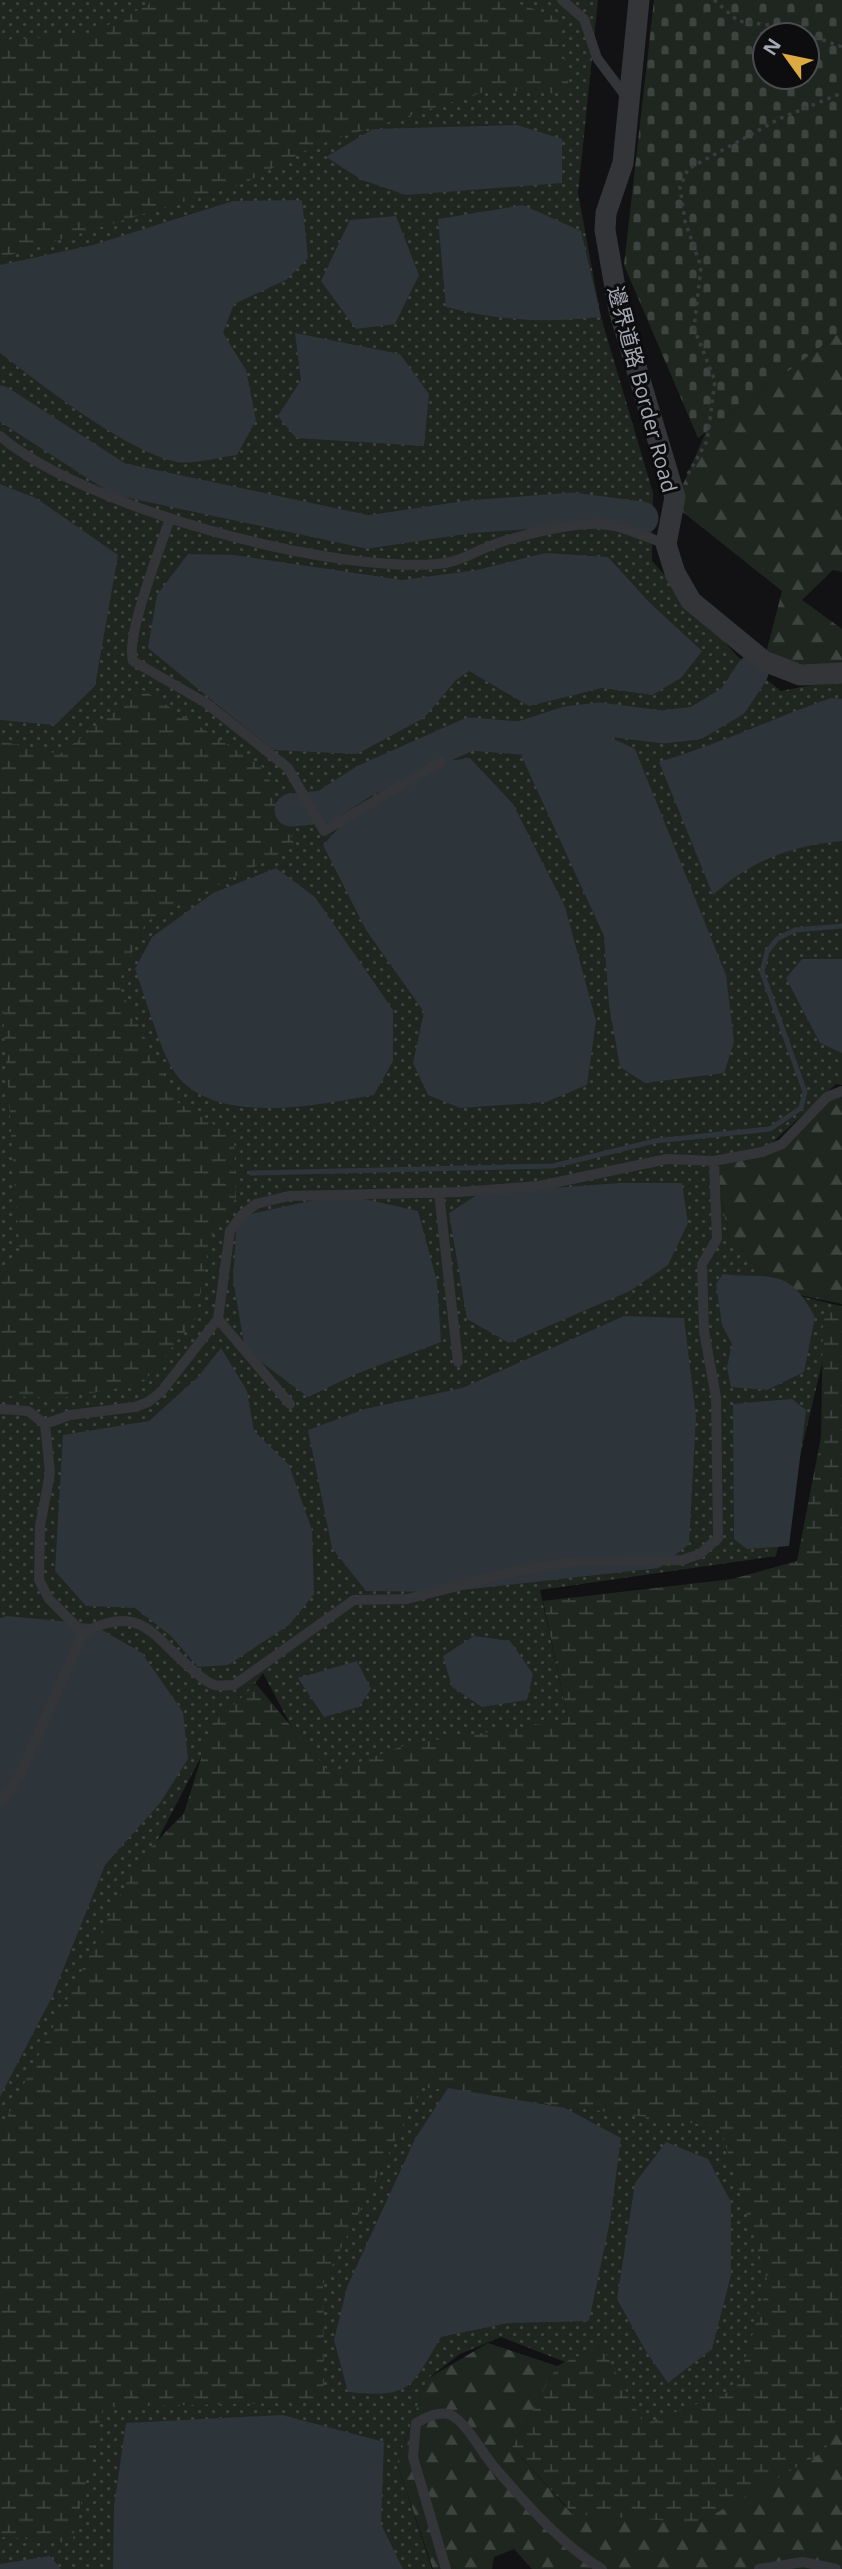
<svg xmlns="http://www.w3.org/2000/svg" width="842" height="2569" font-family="'Open Sans','Noto Sans SC',sans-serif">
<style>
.grass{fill:url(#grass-dots)}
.forest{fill:url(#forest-firs)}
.wetland{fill:url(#wetland-marsh)}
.cemetery{fill:url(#cemetery-stones);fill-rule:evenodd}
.water{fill:#2d353b}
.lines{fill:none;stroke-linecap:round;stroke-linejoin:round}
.stream{stroke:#2d353b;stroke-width:5}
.river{stroke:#2d353b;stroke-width:33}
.path{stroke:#3a3b3f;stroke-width:3.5;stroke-dasharray:3.5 5;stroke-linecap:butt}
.service{stroke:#343538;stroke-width:10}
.minor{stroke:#343538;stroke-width:21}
.labels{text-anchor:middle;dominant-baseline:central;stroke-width:6;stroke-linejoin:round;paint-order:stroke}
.street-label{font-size:21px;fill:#a6a9b3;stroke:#0d0d0f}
</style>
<defs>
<pattern id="grass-dots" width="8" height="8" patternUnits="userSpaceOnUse" patternTransform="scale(1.75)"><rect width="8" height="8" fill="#1f2620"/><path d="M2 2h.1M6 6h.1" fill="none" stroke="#3d433e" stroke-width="1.8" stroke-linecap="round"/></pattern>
<pattern id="forest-firs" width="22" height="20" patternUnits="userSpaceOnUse" patternTransform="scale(1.75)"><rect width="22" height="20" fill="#1f2620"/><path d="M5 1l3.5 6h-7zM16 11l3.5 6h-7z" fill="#3d433e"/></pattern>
<pattern id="wetland-marsh" width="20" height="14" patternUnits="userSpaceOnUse" patternTransform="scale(1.75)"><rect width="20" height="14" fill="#1f2620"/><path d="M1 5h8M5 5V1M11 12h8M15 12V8" fill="none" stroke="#3d433e"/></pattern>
<pattern id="cemetery-stones" width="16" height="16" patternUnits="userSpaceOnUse" patternTransform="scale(1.75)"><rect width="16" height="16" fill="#1f2620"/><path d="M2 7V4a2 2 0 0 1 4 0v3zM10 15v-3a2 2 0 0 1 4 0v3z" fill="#3d433e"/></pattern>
</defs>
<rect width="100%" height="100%" fill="#121214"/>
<!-- grass -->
<path class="grass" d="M 0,0 L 598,0 L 578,193 L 601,317 L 653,493 L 652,561 L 738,657 L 781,691 L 842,679 L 842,1085 L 836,1084 L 762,1152 L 714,1162 L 728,1235 L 780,1291 L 836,1305 L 776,1556 L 540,1590 L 568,1720 L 321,1782 L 263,1673 L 203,1753 L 0,2141 Z
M 432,2059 L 735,2099 L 792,2259 L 732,2419 L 644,2424 L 588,2371 L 501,2337 L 460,2354 L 427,2379 L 397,2463 L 432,2569 L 0,2569 L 0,2525 L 86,2389 L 336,2180 Z"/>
<!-- forest -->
<path class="forest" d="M 842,331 L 842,572 L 833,570 L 802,600 L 842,629 L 842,668 L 764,661 L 782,591 L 674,505 L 706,432 Z
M 842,1093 L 842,1304 L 780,1291 L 728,1235 L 714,1161 C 729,1158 749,1158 763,1151 C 791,1137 815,1100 842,1093 Z
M 488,2343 L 557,2366 L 512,2447 L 572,2514 L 842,2382 L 842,2569 L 532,2569 L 514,2549 L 494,2557 L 492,2569 L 433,2569 L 397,2463 L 427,2379 Z"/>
<!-- wetland -->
<path class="wetland" d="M 151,0 L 509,0 L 558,18 L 570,94 L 490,90 L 314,146 L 245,183 L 0,258 L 0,40 L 88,35 L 148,5 Z
M 143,690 L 265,769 L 295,846 L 146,922 L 118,984 L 177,1102 L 234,1137 L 236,1198 L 210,1238 L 196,1318 L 142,1384 L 63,1398 L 0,1396 L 0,1271 L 20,1258 L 0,974 L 0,741 L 60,754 Z
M 836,1305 L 842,1306 L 842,2403 L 825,2451 L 699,2523 L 573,2514 L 512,2447 L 557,2366 L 601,2345 L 644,2424 L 736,2389 L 768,2283 L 720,2127 L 422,2087 L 323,2284 L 324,2402 L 103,2407 L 72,2543 L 0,2537 L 0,2131 L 137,1862 L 184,1813 L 212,1724 L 256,1684 L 330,1773 L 408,1744 L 568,1720 L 543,1601 L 732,1579 L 797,1561 L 821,1437 L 823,1319 Z"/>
<!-- cemetery -->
<path class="cemetery" d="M 654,0 L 842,0 L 842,331 L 698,438 L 624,265 ZM 765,35 L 807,35 L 807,77 L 765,77 Z"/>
<!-- water -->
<path class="water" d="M 517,125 L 562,139 L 562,183 L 406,195 L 362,180 L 326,157 L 373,129 Z
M 302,200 L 308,258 L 286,280 L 234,304 L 223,333 L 246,370 L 256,420 L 237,455 C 219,457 191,466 173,461 C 123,449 42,385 0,353 L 0,265 L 93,245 L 233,201 Z
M 523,205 L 581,231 L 601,317 C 546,323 500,321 446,307 L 438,219 Z
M 396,216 L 419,275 L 395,324 L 356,329 L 321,281 L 350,220 Z
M 295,333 L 400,354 L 429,394 L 424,446 L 296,438 L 278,416 L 301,380 Z
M 0,484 L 36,498 L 118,555 L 95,686 L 55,725 L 0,720 Z
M 545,553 L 608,557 L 650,603 L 702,651 L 681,678 L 652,695 L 602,688 L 529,706 L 469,671 L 456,680 L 424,718 L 357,754 L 273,750 L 148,648 L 157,595 L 188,554 L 234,555 L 402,580 L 477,570 Z
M 831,698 L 842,699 L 842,841 C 790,846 752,860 713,895 L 659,762 C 718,745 773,718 831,698 Z
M 591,728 L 635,749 L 726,975 L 734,1042 L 724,1073 L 645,1083 L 620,1067 L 609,1005 L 604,936 L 521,755 Z
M 470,758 L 513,804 L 565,907 L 596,1021 L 587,1085 L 546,1102 L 460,1108 L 428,1095 L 413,1063 L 424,1012 L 366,930 L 323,845 L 361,804 L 427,764 Z
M 276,868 L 315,897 L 393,1010 L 393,1061 L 374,1095 C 318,1105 210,1128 173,1070 C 159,1047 145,996 135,969 L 152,937 L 213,893 Z
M 802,959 L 842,959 L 842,1053 L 820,1043 L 786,978 Z
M 620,1183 L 682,1183 L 688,1223 L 668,1265 L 630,1291 L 509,1343 L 467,1319 L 449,1213 L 480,1193 Z
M 342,1194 L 418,1211 L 437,1282 L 441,1342 L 356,1374 L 308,1397 L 245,1350 L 233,1279 L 237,1217 Z
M 723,1274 C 772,1280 787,1265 815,1317 L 804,1372 L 767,1390 L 731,1387 L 727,1367 L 732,1344 L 722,1325 L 716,1284 Z
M 624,1316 L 684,1318 L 696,1417 L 689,1544 L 659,1568 L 445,1592 L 366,1591 L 332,1548 L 308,1430 L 365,1409 L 462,1388 Z
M 221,1348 L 247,1391 L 254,1431 L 289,1465 L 312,1530 L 314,1594 L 289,1625 L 228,1665 L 198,1667 L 171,1636 L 135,1608 L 86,1606 L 55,1571 L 63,1435 L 149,1421 L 198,1377 Z
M 792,1399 L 806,1410 L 789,1546 L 747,1549 L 734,1539 L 733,1404 Z
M 7,1616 L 92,1624 L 142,1653 L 183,1712 L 188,1759 L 160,1803 L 105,1865 L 52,1997 L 0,2097 L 0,1618 Z
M 474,1636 L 510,1641 L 533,1674 L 527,1700 L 482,1707 L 452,1687 L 443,1656 Z
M 357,1661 L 371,1689 L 359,1707 L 324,1717 L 298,1678 Z
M 448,2088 L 565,2108 L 621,2138 L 610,2221 L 589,2321 L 508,2323 L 441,2337 C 410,2389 412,2398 348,2392 L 334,2340 L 347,2287 L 415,2139 Z
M 666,2142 L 708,2159 L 731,2202 L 731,2275 L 712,2349 L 668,2383 L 645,2350 L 617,2299 L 635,2183 Z
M 282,2415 L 384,2442 L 381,2524 L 403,2569 L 113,2569 L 114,2506 L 126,2423 Z
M 50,2556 L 61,2569 L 0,2569 L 0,2564 Z"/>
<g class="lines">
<!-- stream -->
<path class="stream" d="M 251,1173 L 553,1166 L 655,1141 L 770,1129 L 801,1108 L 805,1092 L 762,972 L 767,952 L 777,939 L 795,930 L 842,926"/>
<!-- river -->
<path class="river" d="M 0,402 L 119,479 L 368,532 L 468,517 L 573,509 L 642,518
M 291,810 L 324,807 L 364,781 L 470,734 L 520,738 L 567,723 L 600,719 L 663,727 L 696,723 L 733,701 L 752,672"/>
<!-- path -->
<path class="path" d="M 714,0 L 738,21 L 791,28 L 842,47
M 688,474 L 707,441 L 715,381 L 694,328 L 701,267 L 685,221 L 680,187 L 688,169 L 781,118 L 842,93"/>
<!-- service -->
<path class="service" d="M 562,0 L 584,19 L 597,58 L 627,98
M 0,436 C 83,507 327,573 437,564 C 460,563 480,548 501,542 C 530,533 582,520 611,525 C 629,529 649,538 666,544
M 170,518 C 161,547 125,636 133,661 L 206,703 L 288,768 L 324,831 L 441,762
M 439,1193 L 458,1362
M 218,1319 L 290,1404
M 0,1409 L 28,1411 L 45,1424 L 70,1415 L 135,1407 L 148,1402 L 161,1392 L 218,1319 L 230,1231 L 242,1215 L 256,1204 L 289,1196 L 459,1192 L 539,1186 L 667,1159 L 714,1161 L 762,1152 L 782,1144 L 827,1097 L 842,1091
M 45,1424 L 50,1473 L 40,1526 L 39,1580 L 49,1599 L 83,1633
M 0,1804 L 21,1773 L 83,1633 C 143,1601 154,1639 194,1671 C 199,1675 206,1682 212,1684 C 217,1687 227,1685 234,1685 L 354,1600 L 407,1599 L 513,1572 L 570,1562 L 682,1560 L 700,1554 L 718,1538 L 716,1397 L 704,1331 L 702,1264 L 717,1239 L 714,1161
M 446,2569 L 413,2457 L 416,2423 C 426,2418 439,2410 451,2415 C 466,2422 484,2456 496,2469 C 528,2506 561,2544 602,2569
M 759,2569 L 803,2562 L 836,2569"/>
<!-- minor -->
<path class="minor" d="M 639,0 L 623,163 L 606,213 L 605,230 L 619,310 L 675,497 L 666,544 L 675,573 L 691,601 L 764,661 L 800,675 L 842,673"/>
</g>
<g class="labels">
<!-- street labels -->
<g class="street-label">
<text transform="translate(643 389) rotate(75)">邊界道路 Border Road</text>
</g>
</g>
<!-- north arrow -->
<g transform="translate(786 56) rotate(303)"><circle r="33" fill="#0d0d0f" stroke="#4a4b51" stroke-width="2"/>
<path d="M0-5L12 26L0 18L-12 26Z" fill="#dca942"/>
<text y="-10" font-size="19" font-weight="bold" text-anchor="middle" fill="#a6a9b3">N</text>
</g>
</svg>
